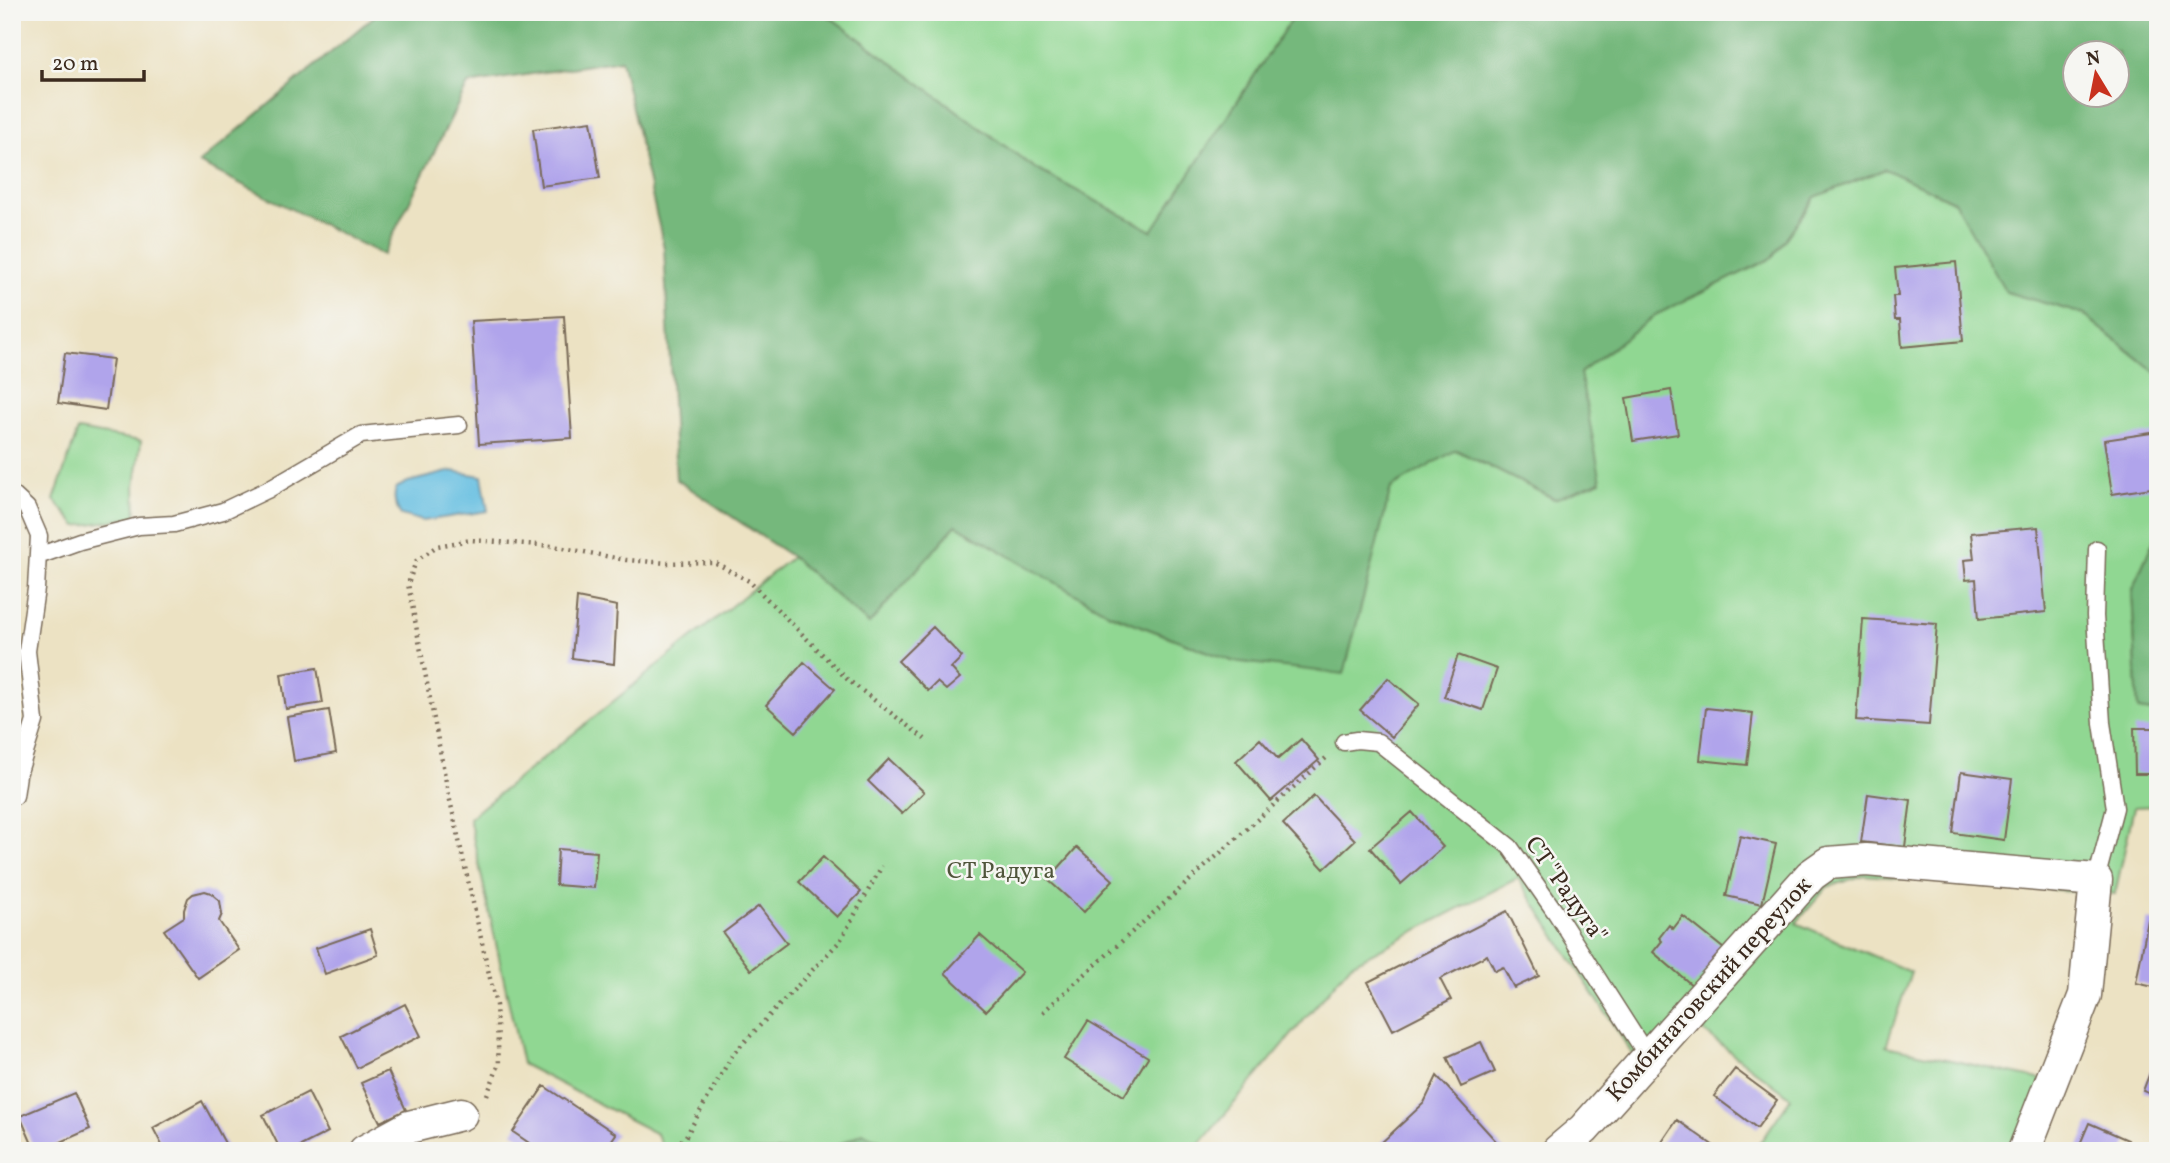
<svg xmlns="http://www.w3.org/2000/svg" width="2170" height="1163" font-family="Vollkorn,serif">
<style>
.green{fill:#90d792;stroke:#668058;stroke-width:2}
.forest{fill:#74b87c;stroke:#58714d;stroke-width:2;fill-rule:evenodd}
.water{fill:#64bee1;stroke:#507480;stroke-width:2}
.building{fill:#b0a4eb}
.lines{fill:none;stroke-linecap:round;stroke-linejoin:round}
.service-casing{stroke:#796a58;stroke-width:19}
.minor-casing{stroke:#796a58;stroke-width:35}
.path{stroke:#796a58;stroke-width:4.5;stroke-dasharray:2 5;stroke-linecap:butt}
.service{stroke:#fff;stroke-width:16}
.minor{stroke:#fff;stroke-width:32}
.labels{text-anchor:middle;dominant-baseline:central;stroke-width:5;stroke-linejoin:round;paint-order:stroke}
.park-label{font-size:24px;fill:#50553b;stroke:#f6f6f2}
.street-label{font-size:24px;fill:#3b2a1e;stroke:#f6f6f2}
</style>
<rect width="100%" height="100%" fill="#f6f6f2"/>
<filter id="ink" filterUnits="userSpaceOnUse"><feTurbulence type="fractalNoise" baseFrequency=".0143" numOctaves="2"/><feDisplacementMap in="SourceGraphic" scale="14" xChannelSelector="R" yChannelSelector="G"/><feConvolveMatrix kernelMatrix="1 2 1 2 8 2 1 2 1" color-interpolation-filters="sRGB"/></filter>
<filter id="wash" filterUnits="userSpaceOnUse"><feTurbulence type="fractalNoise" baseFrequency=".00686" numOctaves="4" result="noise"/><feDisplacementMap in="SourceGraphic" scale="28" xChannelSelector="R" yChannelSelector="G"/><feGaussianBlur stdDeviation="1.57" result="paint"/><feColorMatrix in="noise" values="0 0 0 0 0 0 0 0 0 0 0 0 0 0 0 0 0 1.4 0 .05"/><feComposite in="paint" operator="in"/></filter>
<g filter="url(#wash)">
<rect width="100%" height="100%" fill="#ece2c3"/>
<!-- green -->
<path class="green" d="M 823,12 L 1296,12 L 1152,232 L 1036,169 Z
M 1886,169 L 1965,207 L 2006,292 L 2083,314 L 2158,374 L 2158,531 L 2132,589 L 2138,710 L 2158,713 L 2158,806 L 2134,807 L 2115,894 L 1864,875 L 1827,887 L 1796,923 L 1911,972 L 1886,1046 L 2043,1080 L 2014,1151 L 1754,1151 L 1791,1098 L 1698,1027 L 1651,1074 L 1637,1061 L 1518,878 L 1351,964 L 1194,1151 L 907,1151 L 863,1133 L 826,1151 L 664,1151 L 657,1134 L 522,1064 L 469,818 L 792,557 L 869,623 L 956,525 L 1110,614 L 1232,661 L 1398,461 L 1456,450 L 1554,499 L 1580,373 L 1655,315 L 1772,258 L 1815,197 Z
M 78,430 L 141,441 L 135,486 L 136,517 L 77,526 L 54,500 Z"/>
<!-- forest -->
<path class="forest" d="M 379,12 L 823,12 L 1036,169 L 1152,231 L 1296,12 L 2158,12 L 2158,374 L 2083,314 L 2006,292 L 1954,201 L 1885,169 L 1815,197 L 1772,258 L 1655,315 L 1580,373 L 1601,481 L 1555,499 L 1456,450 L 1391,488 L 1344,674 L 1232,661 L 1110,614 L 956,525 L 869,624 L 792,557 L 676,479 L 664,248 L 621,60 L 468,84 L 383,255 L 199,163 ZM 2076,52 L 2118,52 L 2118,94 L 2076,94 Z
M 2158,531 L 2158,713 L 2138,710 L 2132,589 Z
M 863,1133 L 907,1151 L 826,1151 Z"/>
<!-- water -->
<path class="water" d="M 452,471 L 482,476 L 488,511 L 423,521 L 401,515 C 395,506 393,499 396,488 L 408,482 Z"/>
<g id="blocks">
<!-- building -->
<path class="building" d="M 591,121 L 600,178 L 541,186 L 533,129 Z
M 1956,262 L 1963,341 L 1902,347 L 1900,320 L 1895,320 L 1893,296 L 1898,296 L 1895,268 Z
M 564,316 L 572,438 L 479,444 L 471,321 Z
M 65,353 L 113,359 L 106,410 L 58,403 Z
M 1671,390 L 1678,434 L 1633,441 L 1626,398 Z
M 2158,432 L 2158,487 L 2112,494 L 2104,440 Z
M 2038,527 L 2046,612 L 1979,619 L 1976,579 L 1966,580 L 1964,560 L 1974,559 L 1971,533 Z
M 577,598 L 617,606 L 614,664 L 572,658 Z
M 1863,619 L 1937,624 L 1929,725 L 1856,720 Z
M 933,627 L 962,657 L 951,668 L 960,678 L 946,690 L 937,682 L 928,691 L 898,661 Z
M 1458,655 L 1497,669 L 1483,710 L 1444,697 Z
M 804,662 L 835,689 L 796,732 L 766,705 Z
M 317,668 L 323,703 L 286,709 L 281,674 Z
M 1388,678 L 1419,704 L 1392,737 L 1360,710 Z
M 1706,708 L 1753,713 L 1747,765 L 1700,760 Z
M 329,710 L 336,753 L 294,761 L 287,717 Z
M 2134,728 L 2158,728 L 2158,774 L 2135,774 Z
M 1260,739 L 1278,759 L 1301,739 L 1319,760 L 1271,801 L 1236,761 Z
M 889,759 L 924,792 L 902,814 L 868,781 Z
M 1961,772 L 2012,779 L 2004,840 L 1953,833 Z
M 1868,794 L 1911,800 L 1905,847 L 1861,842 Z
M 1314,796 L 1355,840 L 1324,869 L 1283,824 Z
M 1412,812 L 1443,847 L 1401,884 L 1370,848 Z
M 1740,836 L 1776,844 L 1762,904 L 1726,896 Z
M 1077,847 L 1113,880 L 1084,912 L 1048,880 Z
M 558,849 L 597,852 L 594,888 L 556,885 Z
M 823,857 L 861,892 L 837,917 L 799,882 Z
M 205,891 L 211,893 L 220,901 L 222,914 L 219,921 L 239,950 L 198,978 L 164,930 L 184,917 L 184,910 L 188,898 L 193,894 Z
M 759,906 L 787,943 L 751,970 L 723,933 Z
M 1507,911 L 1539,976 L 1514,988 L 1503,967 L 1495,971 L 1487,955 L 1440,979 L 1451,1000 L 1393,1030 L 1368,982 Z
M 1683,916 L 1724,949 L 1693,986 L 1653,952 L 1662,941 L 1659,938 L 1669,925 L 1673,929 Z
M 2148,920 L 2158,922 L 2158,988 L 2136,983 Z
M 370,929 L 378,955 L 325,974 L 316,948 Z
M 980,935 L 1022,972 L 986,1011 L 945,973 Z
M 405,1004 L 421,1036 L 357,1068 L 341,1036 Z
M 1088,1021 L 1148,1057 L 1124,1096 L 1064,1059 Z
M 1481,1042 L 1495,1072 L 1461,1087 L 1447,1057 Z
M 2152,1067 L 2158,1069 L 2158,1097 L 2143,1091 Z
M 1735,1069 L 1777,1100 L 1757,1128 L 1714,1096 Z
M 388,1071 L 406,1110 L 380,1122 L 361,1083 Z
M 1437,1076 L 1505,1151 L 1387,1151 L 1380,1144 L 1424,1103 Z
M 544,1086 L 616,1134 L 604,1151 L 541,1151 L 513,1132 Z
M 308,1092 L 328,1132 L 291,1151 L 281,1151 L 263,1115 Z
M 74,1093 L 90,1129 L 41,1151 L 35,1151 L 20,1116 Z
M 202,1101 L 227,1147 L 221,1151 L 165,1151 L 153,1128 Z
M 1677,1120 L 1721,1151 L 1656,1151 Z
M 2089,1123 L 2128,1140 L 2123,1151 L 2077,1151 Z"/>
</g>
</g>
<g filter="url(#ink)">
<use href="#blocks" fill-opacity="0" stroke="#796a58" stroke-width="2"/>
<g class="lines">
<!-- service casing -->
<g class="service-casing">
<path id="service" d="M 12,494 L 27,508 L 39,536 L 36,589 L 27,651 L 35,721 L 18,775 L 15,796
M 38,556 L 80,541 L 139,526 L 174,524 L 223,511 L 267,490 L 361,435 L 459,425
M 1344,742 L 1357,740 L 1378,742 L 1510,847 L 1556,913 L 1648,1057
M 2096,880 L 2115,808 L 2102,723 L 2095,616 L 2097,549"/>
</g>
<!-- minor casing -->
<g class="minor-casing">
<path id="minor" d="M 365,1151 L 409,1127 L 461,1114
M 1558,1151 L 1584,1129 L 1811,875 L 1828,863 L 1866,860 L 2096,880 L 2085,995 L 2024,1151"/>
</g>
<!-- path -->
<path class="path" d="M 1043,1012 L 1326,758
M 487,1095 L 499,1064 L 496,1005 L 447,787 L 408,584 L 416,561 L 437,546 L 471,540 L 553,546 L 626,560 L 668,563 L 714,562 L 749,581 L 848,680 L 925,739
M 671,1151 L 686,1136 L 733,1054 L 840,941 L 882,866"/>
<!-- service -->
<use href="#service" class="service"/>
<!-- minor -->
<use href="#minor" class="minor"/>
</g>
</g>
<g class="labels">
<!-- park labels -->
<g class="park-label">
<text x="1001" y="872">СТ Радуга</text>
</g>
<!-- street labels -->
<g class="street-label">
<text transform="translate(1565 890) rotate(55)">СТ "Радуга"</text>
<text transform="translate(1710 990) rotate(-48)">Комбинатовский переулок</text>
</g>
</g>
<!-- margin -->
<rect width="2170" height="1163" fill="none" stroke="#f6f6f2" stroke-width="42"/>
<!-- north arrow -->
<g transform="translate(2096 74) rotate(350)"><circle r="33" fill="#f6f6f2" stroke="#aba49d" stroke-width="2"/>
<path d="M0-5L12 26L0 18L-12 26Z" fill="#c8321e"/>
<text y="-10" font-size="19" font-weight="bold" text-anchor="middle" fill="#3b2a1e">N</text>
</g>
<!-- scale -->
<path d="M42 70v10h102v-10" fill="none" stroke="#3b2a1e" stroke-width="3.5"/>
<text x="52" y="70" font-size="21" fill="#3b2a1e" stroke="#f6f6f2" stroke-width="5" paint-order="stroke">20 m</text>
</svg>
